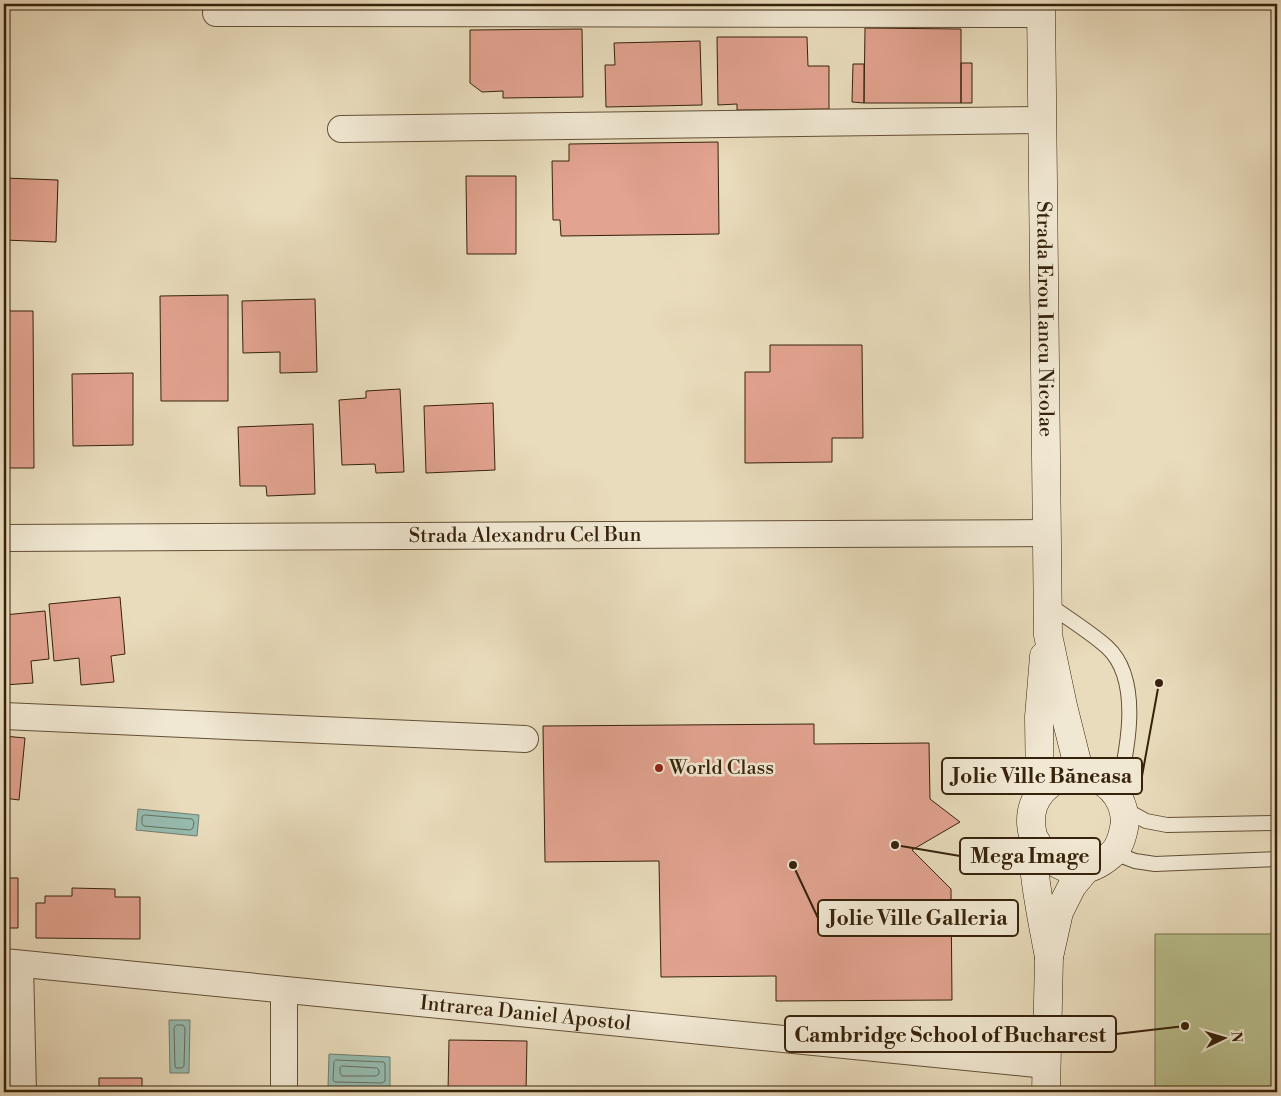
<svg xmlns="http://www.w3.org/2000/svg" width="1281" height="1096" font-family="'Libre Bodoni',serif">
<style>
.green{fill:#b9bf8e;stroke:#78704c}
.water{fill:#97bcb1;stroke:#707e6f}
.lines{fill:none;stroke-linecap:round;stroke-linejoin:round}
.shore{stroke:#666f5e;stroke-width:1}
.building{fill:#e2a390;stroke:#36220b}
.lane-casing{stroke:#635037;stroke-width:16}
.street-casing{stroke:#635037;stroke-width:28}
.secondary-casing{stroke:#36220b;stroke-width:29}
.lane{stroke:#f1e8d3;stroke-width:14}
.street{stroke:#f1e8d3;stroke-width:26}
.secondary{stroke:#f1e8d3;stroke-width:28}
.poi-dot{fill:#8f2418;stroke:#f1e8d3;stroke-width:2}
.labels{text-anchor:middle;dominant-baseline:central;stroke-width:5;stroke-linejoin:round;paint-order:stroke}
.street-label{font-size:20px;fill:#36220b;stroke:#f1e8d3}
.poi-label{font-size:20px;fill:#36220b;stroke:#f1e8d3;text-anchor:start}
.leader{fill:none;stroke:#36220b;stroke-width:2}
.callout-dot{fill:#36220b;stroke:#f1e8d3;stroke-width:2}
.callout{fill:#f1e8d3;stroke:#36220b;stroke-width:2}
.callout-label{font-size:21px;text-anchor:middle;font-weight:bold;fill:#36220b}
</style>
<rect width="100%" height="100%" fill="#e9dcbc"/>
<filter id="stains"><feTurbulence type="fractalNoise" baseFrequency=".004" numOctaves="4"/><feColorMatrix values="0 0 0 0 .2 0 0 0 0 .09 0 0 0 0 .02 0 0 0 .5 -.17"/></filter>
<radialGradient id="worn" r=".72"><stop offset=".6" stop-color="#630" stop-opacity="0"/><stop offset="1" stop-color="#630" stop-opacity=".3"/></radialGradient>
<!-- green -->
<path class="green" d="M 1155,934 L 1277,934 L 1277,1092 L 1155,1092 Z"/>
<!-- water -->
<path class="water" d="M 138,809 L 199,815 L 197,836 L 136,830 Z
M 169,1020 L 190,1020 L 189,1073 L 170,1073 Z
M 329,1054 L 390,1057 L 390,1088 L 328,1087 Z"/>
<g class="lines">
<!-- shore -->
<path class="shore" d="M 145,815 L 192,819 L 194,822 L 193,828 L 190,830 L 144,826 L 142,824 L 142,817 Z
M 177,1025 L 183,1025 L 185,1028 L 184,1066 L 182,1068 L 176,1068 L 175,1066 L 174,1028 Z
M 336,1060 L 384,1062 L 385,1064 L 385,1081 L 382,1083 L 335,1082 L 333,1080 L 334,1062 Z
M 342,1066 L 377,1068 L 379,1070 L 379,1074 L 376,1076 L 342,1076 L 340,1073 L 340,1068 Z"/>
</g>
<!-- building -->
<path class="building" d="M 865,28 L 961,29 L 961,103 L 864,103 Z
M 582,29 L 583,97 L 503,98 L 503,91 L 482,92 L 470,83 L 470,30 Z
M 717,37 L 807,37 L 808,66 L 829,66 L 829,109 L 737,110 L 737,104 L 718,105 Z
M 700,41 L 702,105 L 606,107 L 605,65 L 615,65 L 614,43 Z
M 961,63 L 972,63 L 972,103 L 961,103 Z
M 853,64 L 864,64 L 864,103 L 852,102 Z
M 718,142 L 719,234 L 561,236 L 560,220 L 553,220 L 552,161 L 569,161 L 569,144 Z
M 466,176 L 516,176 L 516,254 L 467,254 Z
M 4,178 L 58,180 L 56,242 L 4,240 Z
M 228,295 L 228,401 L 161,401 L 160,296 Z
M 315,299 L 317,372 L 280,373 L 280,352 L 243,353 L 242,301 Z
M 4,311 L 33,311 L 34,468 L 4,468 Z
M 770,345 L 862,345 L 863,438 L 832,438 L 832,462 L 745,463 L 745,372 L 770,372 Z
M 133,373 L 133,445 L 73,446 L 72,374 Z
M 400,389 L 404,472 L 376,473 L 375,464 L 342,465 L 339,400 L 366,398 L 366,391 Z
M 493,403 L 495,470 L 426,473 L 424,406 Z
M 313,424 L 315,494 L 267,496 L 266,486 L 240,486 L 238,427 Z
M 120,597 L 125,654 L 111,656 L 114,682 L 81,685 L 79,658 L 54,661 L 49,604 Z
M 45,611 L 49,659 L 31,661 L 33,683 L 4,685 L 4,615 Z
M 814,724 L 814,744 L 929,743 L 930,799 L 960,822 L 912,850 L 951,889 L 952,1000 L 776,1001 L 776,976 L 661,977 L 659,861 L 545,862 L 543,726 Z
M 4,736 L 25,738 L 19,800 L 4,798 Z
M 4,878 L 18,878 L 18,928 L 4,928 Z
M 72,888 L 115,889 L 115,897 L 140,897 L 140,939 L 36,938 L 36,903 L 45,903 L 45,896 L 72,896 Z
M 449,1040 L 527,1041 L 526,1092 L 448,1092 Z
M 99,1078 L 142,1078 L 142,1092 L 99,1092 Z
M 81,1089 L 81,1092 L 41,1092 L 41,1090 Z
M 148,1090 L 195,1090 L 195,1092 L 148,1092 Z"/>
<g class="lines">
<!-- lane casing -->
<g class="lane-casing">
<path id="lane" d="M 1048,604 C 1067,618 1089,631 1107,647 C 1143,680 1127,753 1117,796
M 1124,809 L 1146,821 L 1167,825 L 1277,823
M 1114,853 L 1135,861 L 1155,864 L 1277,859"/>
</g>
<!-- street casing -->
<g class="street-casing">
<g id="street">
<path d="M 216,13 L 1041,14"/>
<path d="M 341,129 L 1041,120"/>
<path id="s1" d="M 4,538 L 1047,533"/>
<path d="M 4,716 L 525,739"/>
<path id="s2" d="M 4,962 L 1046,1065"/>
<path d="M 20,964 L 23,1092"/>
<path d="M 284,990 L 284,1092"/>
</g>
</g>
<!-- secondary casing -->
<g class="secondary-casing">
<g id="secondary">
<path id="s3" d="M 1041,4 L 1048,635 L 1063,706 L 1080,774"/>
<path d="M 1040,793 L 1039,717 L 1044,656"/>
<path d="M 1034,838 C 1052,870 1081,881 1111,855 C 1119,849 1122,838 1124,828 C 1126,820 1124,811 1121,803 C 1100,757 1030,772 1031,822 C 1031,828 1033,835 1034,841 C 1035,852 1034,864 1035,875 C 1038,902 1044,930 1049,957"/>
<path d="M 1046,1092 L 1049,957 L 1059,912 L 1072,886 L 1086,869"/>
</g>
</g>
<!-- lane -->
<use href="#lane" class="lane"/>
<!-- street -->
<use href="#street" class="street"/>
<!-- secondary -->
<use href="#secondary" class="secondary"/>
</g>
<!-- markers -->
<circle class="poi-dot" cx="659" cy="768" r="5"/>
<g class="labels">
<!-- street labels -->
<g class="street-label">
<text stroke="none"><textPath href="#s3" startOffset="315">Strada Erou Iancu Nicolae</textPath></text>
<text stroke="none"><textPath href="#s1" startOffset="521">Strada Alexandru Cel Bun</textPath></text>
<text stroke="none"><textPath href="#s2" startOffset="524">Intrarea Daniel Apostol</textPath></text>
</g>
<!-- poi labels -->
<g class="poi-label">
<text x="669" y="768">World Class</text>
</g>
</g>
<!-- callouts -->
<path class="leader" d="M1159 683L1142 776M895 845L960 856M793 865L818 918M1185 1026L1116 1034"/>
<g class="callout-dot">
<circle cx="1159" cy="683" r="5"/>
<circle cx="895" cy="845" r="5"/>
<circle cx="793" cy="865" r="5"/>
<circle cx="1185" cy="1026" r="5"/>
</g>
<g class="callout">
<rect x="942" y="758" width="200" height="36" rx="5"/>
<rect x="960" y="838" width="140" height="36" rx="5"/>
<rect x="818" y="900" width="200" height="36" rx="5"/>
<rect x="785" y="1016" width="331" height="36" rx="5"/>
</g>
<g class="callout-label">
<text x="1042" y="783">Jolie Ville Băneasa</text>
<text x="1030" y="863">Mega Image</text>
<text x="918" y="925">Jolie Ville Galleria</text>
<text x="950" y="1042">Cambridge School of Bucharest</text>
</g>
<!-- margin -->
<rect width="1281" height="1096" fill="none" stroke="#e9dcbc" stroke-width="20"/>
<rect x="5" y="5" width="1271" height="1086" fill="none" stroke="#36220b" stroke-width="2.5"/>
<rect x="10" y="10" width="1261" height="1076" fill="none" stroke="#36220b"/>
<!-- north arrow -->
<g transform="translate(1224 1038) rotate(85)" stroke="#f1e8d3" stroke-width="4" paint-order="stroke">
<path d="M0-4L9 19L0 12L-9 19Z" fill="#36220b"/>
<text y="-8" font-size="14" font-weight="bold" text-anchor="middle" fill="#36220b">N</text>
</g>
<rect width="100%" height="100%" filter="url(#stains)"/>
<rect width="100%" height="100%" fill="url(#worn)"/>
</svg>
